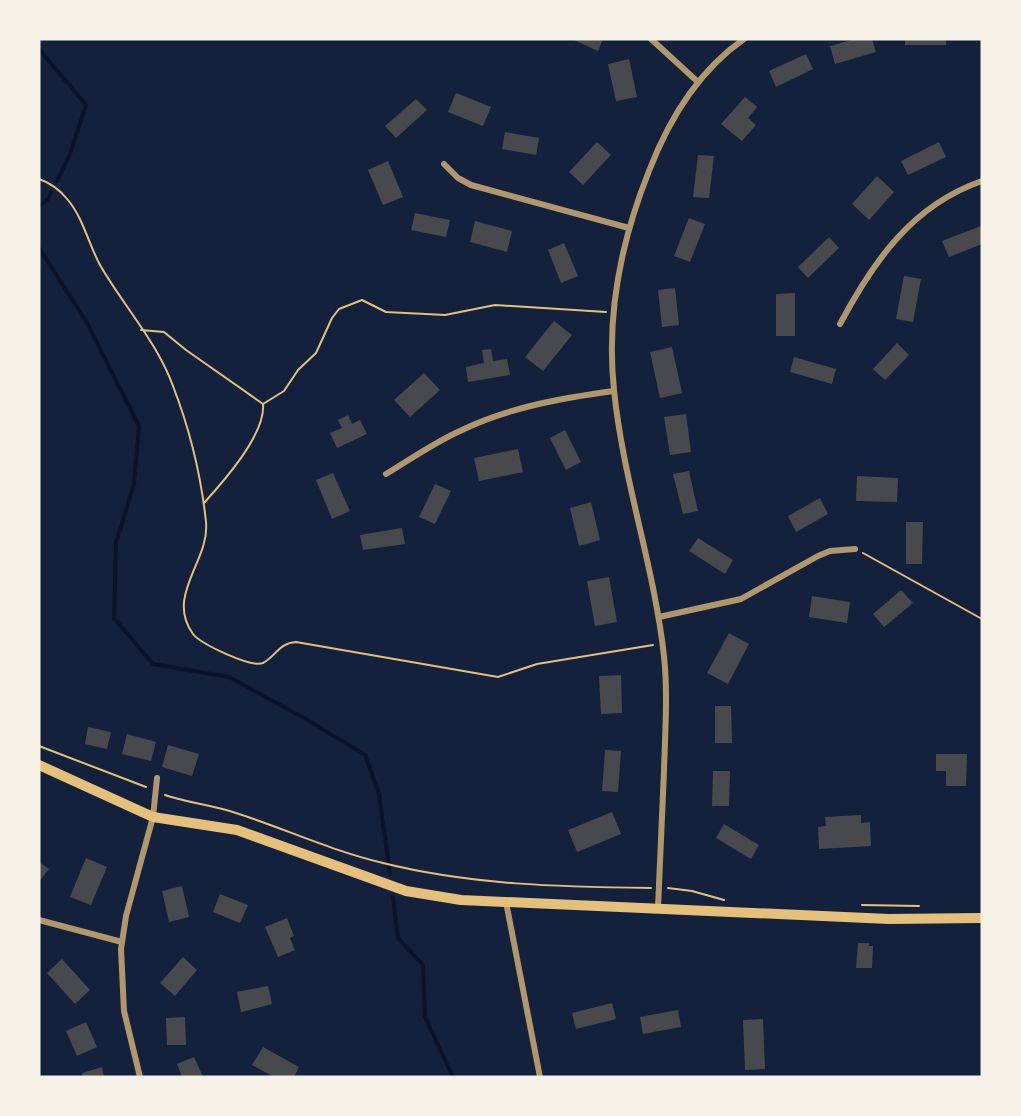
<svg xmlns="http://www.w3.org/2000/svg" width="1021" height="1116" font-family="'Noto Sans',sans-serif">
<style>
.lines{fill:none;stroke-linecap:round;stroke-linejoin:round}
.stream{stroke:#0b132b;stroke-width:4}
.building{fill:#48494c}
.path{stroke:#e5c07b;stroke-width:2}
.minor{stroke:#b1986c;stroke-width:6}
.primary{stroke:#e5c07b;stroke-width:10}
</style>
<rect width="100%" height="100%" fill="#14213d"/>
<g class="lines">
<!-- stream -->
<path class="stream" d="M 39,49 L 86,105 L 70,154 L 57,181
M 39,206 L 48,199 L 51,192
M 39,248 L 86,321 L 139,426 L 134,484 L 116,543 L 114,618 L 153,664 L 229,677 L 304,718 L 365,755 L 379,794 L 390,874
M 393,897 L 398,938 L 423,965 L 425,1017 L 453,1077"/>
</g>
<!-- building -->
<path class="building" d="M 572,39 L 603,39 L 598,51 Z
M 855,39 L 872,39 L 876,52 L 835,64 L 830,46 Z
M 905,39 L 946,39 L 946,45 L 905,45 Z
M 806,54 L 813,69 L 776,87 L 769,71 Z
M 629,59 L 637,97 L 616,101 L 608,64 Z
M 456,93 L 491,107 L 483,126 L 448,112 Z
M 745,97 L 757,107 L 748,118 L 756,125 L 742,141 L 721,124 Z
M 416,99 L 427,110 L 396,138 L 385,126 Z
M 505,132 L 539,138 L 536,155 L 502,149 Z
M 597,142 L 611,155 L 583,185 L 569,172 Z
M 939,142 L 946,157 L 908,175 L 901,161 Z
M 698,155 L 714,156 L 709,198 L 693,197 Z
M 388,161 L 403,197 L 383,205 L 368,170 Z
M 877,176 L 894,192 L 869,220 L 852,204 Z
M 415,213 L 450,220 L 446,237 L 411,230 Z
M 689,218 L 705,224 L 690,262 L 674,256 Z
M 475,221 L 512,231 L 507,252 L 470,242 Z
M 981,226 L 982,244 L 949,257 L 942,241 Z
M 829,237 L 839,248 L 808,278 L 798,267 Z
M 564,243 L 578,276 L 561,283 L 548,250 Z
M 904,276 L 921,279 L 913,322 L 896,319 Z
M 675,288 L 679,325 L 662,327 L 658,290 Z
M 795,293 L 795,336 L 776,336 L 776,294 Z
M 554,321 L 572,335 L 543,371 L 525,357 Z
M 897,343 L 909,355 L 885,380 L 873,369 Z
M 672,347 L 682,393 L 660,398 L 650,352 Z
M 491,349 L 493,361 L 507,359 L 510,375 L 468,382 L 466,367 L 484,363 L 482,350 Z
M 794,357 L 836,369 L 832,384 L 790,372 Z
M 424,373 L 440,390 L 410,417 L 394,400 Z
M 686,414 L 691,452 L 670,455 L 664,417 Z
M 348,415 L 352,424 L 360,420 L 367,434 L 337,448 L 330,433 L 342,428 L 338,420 Z
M 565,430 L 581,462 L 566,470 L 550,438 Z
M 518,449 L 523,472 L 479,481 L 474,458 Z
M 689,471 L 698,511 L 683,514 L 673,474 Z
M 333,473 L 350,511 L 332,519 L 316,480 Z
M 857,476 L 898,478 L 897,502 L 856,501 Z
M 435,484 L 451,491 L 435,524 L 419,517 Z
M 820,498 L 828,514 L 796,532 L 788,516 Z
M 591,502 L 600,540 L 579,546 L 570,508 Z
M 906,522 L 923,522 L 922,564 L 906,564 Z
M 402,528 L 405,544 L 363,550 L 360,535 Z
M 698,538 L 733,560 L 725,574 L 689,551 Z
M 609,577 L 617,622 L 595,626 L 587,581 Z
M 901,590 L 913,603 L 884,627 L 873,614 Z
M 812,596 L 850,602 L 847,623 L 809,617 Z
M 729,633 L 749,644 L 728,684 L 707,673 Z
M 621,675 L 622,713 L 601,714 L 599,676 Z
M 715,706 L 731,706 L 732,743 L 715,743 Z
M 88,727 L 111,732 L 107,749 L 85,744 Z
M 127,734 L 156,742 L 151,761 L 122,754 Z
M 168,745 L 199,754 L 192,776 L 162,767 Z
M 605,750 L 621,751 L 618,792 L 602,791 Z
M 936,754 L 967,754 L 966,786 L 946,786 L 946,771 L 936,771 Z
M 713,771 L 730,771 L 729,806 L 712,806 Z
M 612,812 L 621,834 L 577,852 L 568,830 Z
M 861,815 L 861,823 L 870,822 L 871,846 L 819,849 L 818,827 L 826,826 L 825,817 Z
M 724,824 L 759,845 L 751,859 L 716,838 Z
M 86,858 L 107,867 L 91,905 L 70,897 Z
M 39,862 L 49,869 L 39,882 Z
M 182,886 L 189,917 L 169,922 L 162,891 Z
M 220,894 L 248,905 L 240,923 L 213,912 Z
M 287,918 L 294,936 L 290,938 L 295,950 L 278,957 L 265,927 Z
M 858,943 L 869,943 L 869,946 L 873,946 L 872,968 L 856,968 Z
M 183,957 L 197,970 L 175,996 L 160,983 Z
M 62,959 L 90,990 L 75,1004 L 47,973 Z
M 268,986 L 272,1004 L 241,1012 L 237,992 Z
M 612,1003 L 616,1019 L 576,1029 L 572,1013 Z
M 678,1010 L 681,1027 L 643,1034 L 640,1017 Z
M 185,1017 L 186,1045 L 167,1045 L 166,1018 Z
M 763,1019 L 765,1069 L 745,1070 L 743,1020 Z
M 86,1022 L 97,1047 L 77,1056 L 66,1031 Z
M 263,1047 L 299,1067 L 294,1077 L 274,1077 L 252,1065 Z
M 194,1057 L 203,1077 L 182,1077 L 177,1064 Z
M 102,1067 L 104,1077 L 83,1077 L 82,1073 Z"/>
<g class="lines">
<!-- path -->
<path class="path" d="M 39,179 C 51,183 60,190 68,200 C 83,218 89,245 100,265 C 123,305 157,342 173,386 C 190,430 201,475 206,522 C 210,561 165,595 193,634 C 201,644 251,668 263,663 C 276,656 279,643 296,642 L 498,677 L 537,664 L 653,645
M 141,330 L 164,332 L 186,350 L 263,404
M 204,503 C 223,482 266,434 263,404 L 284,391 L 298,370 L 316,353 L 332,318 L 339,309 L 362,300 L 386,312 L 445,315 L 495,305 L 606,312
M 863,553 L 982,619
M 39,746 L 146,787
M 165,795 C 188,803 213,805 236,813 C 286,829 332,851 383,863 C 471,885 561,887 651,888
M 668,888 L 692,891 L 724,900
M 862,905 L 919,906"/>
<!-- minor -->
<path class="minor" d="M 651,39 L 698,82
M 444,164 L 458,178 L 471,185 L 629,228
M 840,324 C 873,262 912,205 982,181
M 386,474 C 411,459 435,442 462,430 C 510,407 562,398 614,391
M 659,617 L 741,599 L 818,556 L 830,551 L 855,549
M 506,902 L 540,1077
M 658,908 C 660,863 662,817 664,771 C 665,733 668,694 664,656 C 654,566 623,480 614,390 C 606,315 621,241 649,171 C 669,119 698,71 744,39
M 39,920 L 122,942
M 140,1077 L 124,1011 L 121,949 L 126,916 L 153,817 L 157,778"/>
<!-- primary -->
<path class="primary" d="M 39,765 L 153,817 L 237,830 L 406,891 L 461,900 L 889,919 L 982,918"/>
</g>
<!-- border -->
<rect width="1021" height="1116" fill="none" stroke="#f6f1e7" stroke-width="81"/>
</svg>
